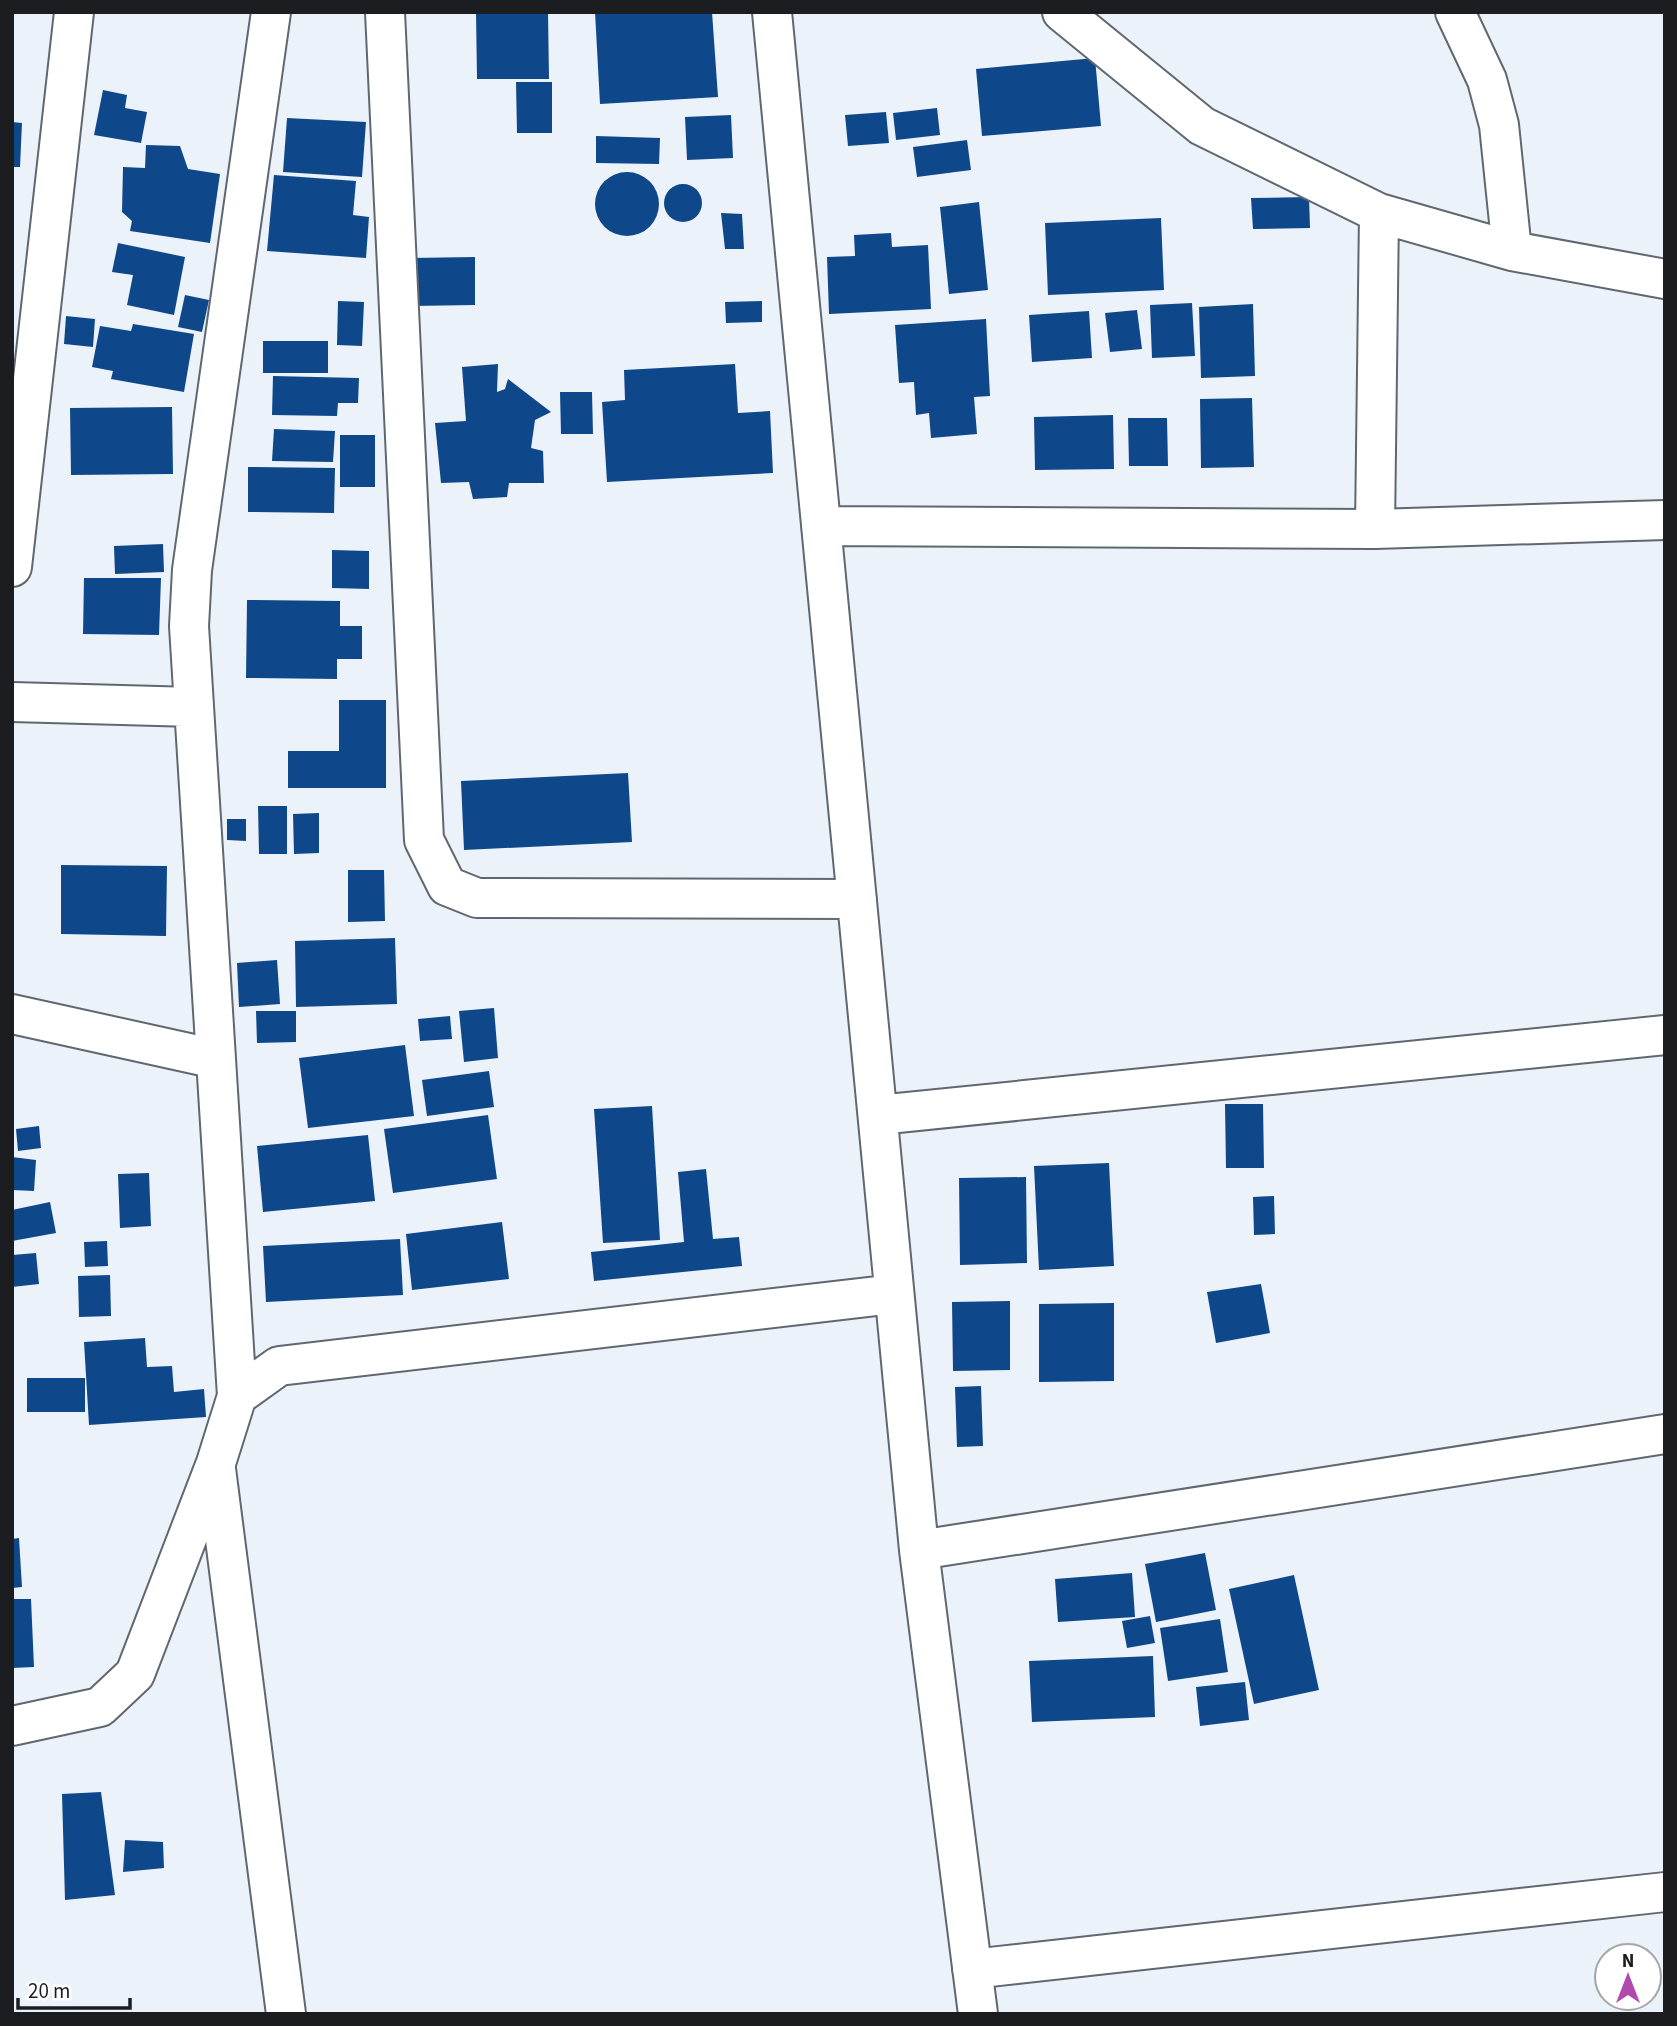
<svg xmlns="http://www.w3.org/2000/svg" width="1677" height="2026" font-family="'Source Sans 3',sans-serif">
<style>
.building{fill:#0f488a}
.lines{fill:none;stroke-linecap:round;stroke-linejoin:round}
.minor-casing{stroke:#61676e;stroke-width:42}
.minor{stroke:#fff;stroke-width:38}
</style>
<rect width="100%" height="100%" fill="#ebf2fa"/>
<!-- building -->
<path class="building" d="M 476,12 L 548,12 L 549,79 L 477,79 Z
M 595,12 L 712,12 L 718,97 L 600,104 Z
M 1095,58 L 1101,126 L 982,136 L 976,69 Z
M 516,82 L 552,82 L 552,133 L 517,133 Z
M 103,90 L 127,95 L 125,108 L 147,112 L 141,143 L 94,135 Z
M 937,108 L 940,135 L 896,140 L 893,113 Z
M 886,112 L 889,143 L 848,146 L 845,115 Z
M 731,115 L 733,158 L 687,160 L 685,117 Z
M 287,118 L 366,122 L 362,177 L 283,172 Z
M 12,122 L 22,123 L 20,167 L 12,167 Z
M 596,136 L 660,138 L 659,164 L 596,163 Z
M 967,140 L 971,170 L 917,177 L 913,147 Z
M 146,145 L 180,146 L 188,169 L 220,174 L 210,243 L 130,231 L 132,221 L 122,212 L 123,167 L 145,168 Z
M595 204a32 32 0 1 1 64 0a32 32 0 1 1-64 0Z
M 274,175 L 356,181 L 353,215 L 369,217 L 366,258 L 267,251 Z
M664 203a19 19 0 1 1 38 0a19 19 0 1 1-38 0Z
M 1309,197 L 1310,228 L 1253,229 L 1251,198 Z
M 979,202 L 988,290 L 949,294 L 940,207 Z
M 721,213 L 742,214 L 744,249 L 725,249 Z
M 1161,218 L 1164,290 L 1048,295 L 1045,223 Z
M 891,233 L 892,247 L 928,245 L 931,309 L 829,314 L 827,257 L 855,256 L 854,235 Z
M 118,243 L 185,257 L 174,315 L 127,305 L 133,275 L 112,272 Z
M 475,257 L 475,305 L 411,306 L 410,258 Z
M 185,295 L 209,300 L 202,332 L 178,327 Z
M 338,301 L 364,302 L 362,346 L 337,345 Z
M 762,301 L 762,322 L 726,323 L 725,302 Z
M 1192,303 L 1195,356 L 1152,358 L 1150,305 Z
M 1253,304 L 1255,376 L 1201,378 L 1199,307 Z
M 1137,310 L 1142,349 L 1110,352 L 1105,313 Z
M 1089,311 L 1092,358 L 1032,362 L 1029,315 Z
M 66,316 L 95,319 L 93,347 L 64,344 Z
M 986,319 L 990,396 L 974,397 L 977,434 L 931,438 L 929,413 L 916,415 L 914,382 L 899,383 L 895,325 Z
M 133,324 L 194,334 L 184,392 L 111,379 L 113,371 L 92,367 L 100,326 L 131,331 Z
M 263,341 L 328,341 L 328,373 L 263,373 Z
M 498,364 L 497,392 L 505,389 L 508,379 L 551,412 L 535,420 L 531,448 L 543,451 L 544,483 L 509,483 L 507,497 L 473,499 L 469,482 L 441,483 L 435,423 L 466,421 L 462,367 Z
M 735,364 L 738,413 L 770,411 L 773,473 L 607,482 L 602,402 L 625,400 L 624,370 Z
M 273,376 L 359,378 L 358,403 L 338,403 L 337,416 L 272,415 Z
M 560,392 L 592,392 L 593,434 L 561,434 Z
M 1252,398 L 1254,467 L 1201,468 L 1200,399 Z
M 172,407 L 173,474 L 71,475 L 70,408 Z
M 1113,415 L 1114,469 L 1035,470 L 1034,417 Z
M 1128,418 L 1167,418 L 1168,466 L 1129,466 Z
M 274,429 L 335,431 L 333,462 L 272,461 Z
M 340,435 L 375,435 L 375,487 L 340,487 Z
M 248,467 L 335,468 L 334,513 L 248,512 Z
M 163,544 L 164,572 L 115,574 L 114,546 Z
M 332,550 L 369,551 L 369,589 L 332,588 Z
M 84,578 L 161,578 L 159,635 L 83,634 Z
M 247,600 L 340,601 L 340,626 L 362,626 L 362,659 L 337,659 L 337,679 L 246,678 Z
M 339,700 L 386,700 L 386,788 L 288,788 L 288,751 L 339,751 Z
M 628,773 L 632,842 L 464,850 L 461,781 Z
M 258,806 L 287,806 L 287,854 L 259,854 Z
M 319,813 L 319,853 L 294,854 L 293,814 Z
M 227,819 L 246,819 L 246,841 L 227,840 Z
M 61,865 L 167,866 L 166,936 L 61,934 Z
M 348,870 L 384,870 L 385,921 L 348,922 Z
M 395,938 L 397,1004 L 296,1007 L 295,941 Z
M 277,960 L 280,1004 L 239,1007 L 237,963 Z
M 494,1008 L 498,1058 L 464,1062 L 459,1011 Z
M 256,1011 L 296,1011 L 296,1042 L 257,1043 Z
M 450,1016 L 452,1039 L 420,1041 L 418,1019 Z
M 405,1045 L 414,1116 L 308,1128 L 299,1058 Z
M 489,1071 L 494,1107 L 427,1116 L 422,1080 Z
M 1225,1104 L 1263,1104 L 1264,1168 L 1226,1168 Z
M 652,1106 L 660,1240 L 603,1243 L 594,1109 Z
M 488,1115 L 497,1179 L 393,1193 L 384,1129 Z
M 39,1126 L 41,1148 L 18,1151 L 16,1129 Z
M 368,1135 L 375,1201 L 263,1212 L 257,1146 Z
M 12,1157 L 36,1160 L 34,1191 L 12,1190 Z
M 1109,1163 L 1114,1266 L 1039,1270 L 1034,1166 Z
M 706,1169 L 713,1239 L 739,1237 L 742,1266 L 594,1281 L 591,1252 L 684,1242 L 678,1172 Z
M 149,1173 L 151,1226 L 120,1228 L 118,1174 Z
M 1026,1177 L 1027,1263 L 960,1265 L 959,1178 Z
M 1274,1196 L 1275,1234 L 1254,1235 L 1253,1197 Z
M 50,1202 L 56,1233 L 12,1241 L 12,1210 Z
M 502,1222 L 509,1279 L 412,1290 L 406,1234 Z
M 400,1239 L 403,1295 L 266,1302 L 263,1246 Z
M 107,1241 L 108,1266 L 85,1267 L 84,1242 Z
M 36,1253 L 39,1284 L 12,1287 L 12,1255 Z
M 110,1275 L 111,1316 L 79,1317 L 78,1276 Z
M 1261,1284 L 1270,1333 L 1216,1343 L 1207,1292 Z
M 1010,1301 L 1010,1370 L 953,1371 L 952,1302 Z
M 1114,1303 L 1114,1381 L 1039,1382 L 1039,1304 Z
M 145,1338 L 147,1367 L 172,1366 L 174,1392 L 204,1389 L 206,1417 L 89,1425 L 84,1342 Z
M 27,1378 L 85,1378 L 85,1412 L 27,1412 Z
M 981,1386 L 983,1446 L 957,1447 L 955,1387 Z
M 19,1538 L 22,1587 L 12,1588 L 12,1539 Z
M 1205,1553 L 1216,1610 L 1156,1622 L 1145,1564 Z
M 1132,1573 L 1135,1617 L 1058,1622 L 1055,1579 Z
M 1294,1575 L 1319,1690 L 1254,1704 L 1229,1589 Z
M 12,1599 L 31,1599 L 34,1667 L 12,1668 Z
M 1150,1616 L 1155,1643 L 1127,1648 L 1122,1621 Z
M 1220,1619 L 1228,1672 L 1168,1681 L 1160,1628 Z
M 1153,1656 L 1155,1717 L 1032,1722 L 1029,1661 Z
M 1245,1682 L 1249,1720 L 1200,1726 L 1196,1687 Z
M 101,1792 L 115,1895 L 65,1900 L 62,1794 Z
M 125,1840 L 163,1842 L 164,1868 L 123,1872 Z"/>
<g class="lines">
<!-- minor casing -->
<g class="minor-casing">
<path id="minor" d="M 385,12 L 424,840 L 447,886 L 477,898 L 857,899
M 772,12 L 919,1550 L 978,2014
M 1062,12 L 1202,126 L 1379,213 L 1512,251 L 1665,279
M 1455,12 L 1487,80 L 1499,125 L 1512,251
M 821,526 L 1375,529 L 1665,520
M 1375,529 L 1379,213
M 12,567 L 74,12
M 12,702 L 194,707
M 12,1014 L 216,1059
M 878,1115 L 1665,1035
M 237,1396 L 189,626 L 192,570 L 271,12
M 216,1469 L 286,2014
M 919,1550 L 1665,1434
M 12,1726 L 100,1707 L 135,1674 L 216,1463 L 237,1396 L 279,1366 L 894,1294
M 972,1969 L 1665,1892"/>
</g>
<!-- minor -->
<use href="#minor" class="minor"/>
</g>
<!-- border -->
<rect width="1677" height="2026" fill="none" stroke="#1b1d20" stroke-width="28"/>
<!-- north arrow -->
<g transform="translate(1628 1977)"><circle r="33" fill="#ffffff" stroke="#a4a5a6" stroke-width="2"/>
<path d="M0-5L12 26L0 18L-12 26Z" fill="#b04aae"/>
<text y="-10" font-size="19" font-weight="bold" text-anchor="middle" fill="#1b1d20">N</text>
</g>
<!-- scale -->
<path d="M18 1998v10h112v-10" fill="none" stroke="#1b1d20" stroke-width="3.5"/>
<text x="28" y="1998" font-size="21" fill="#1b1d20" stroke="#ffffff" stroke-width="5" paint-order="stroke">20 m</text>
</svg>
